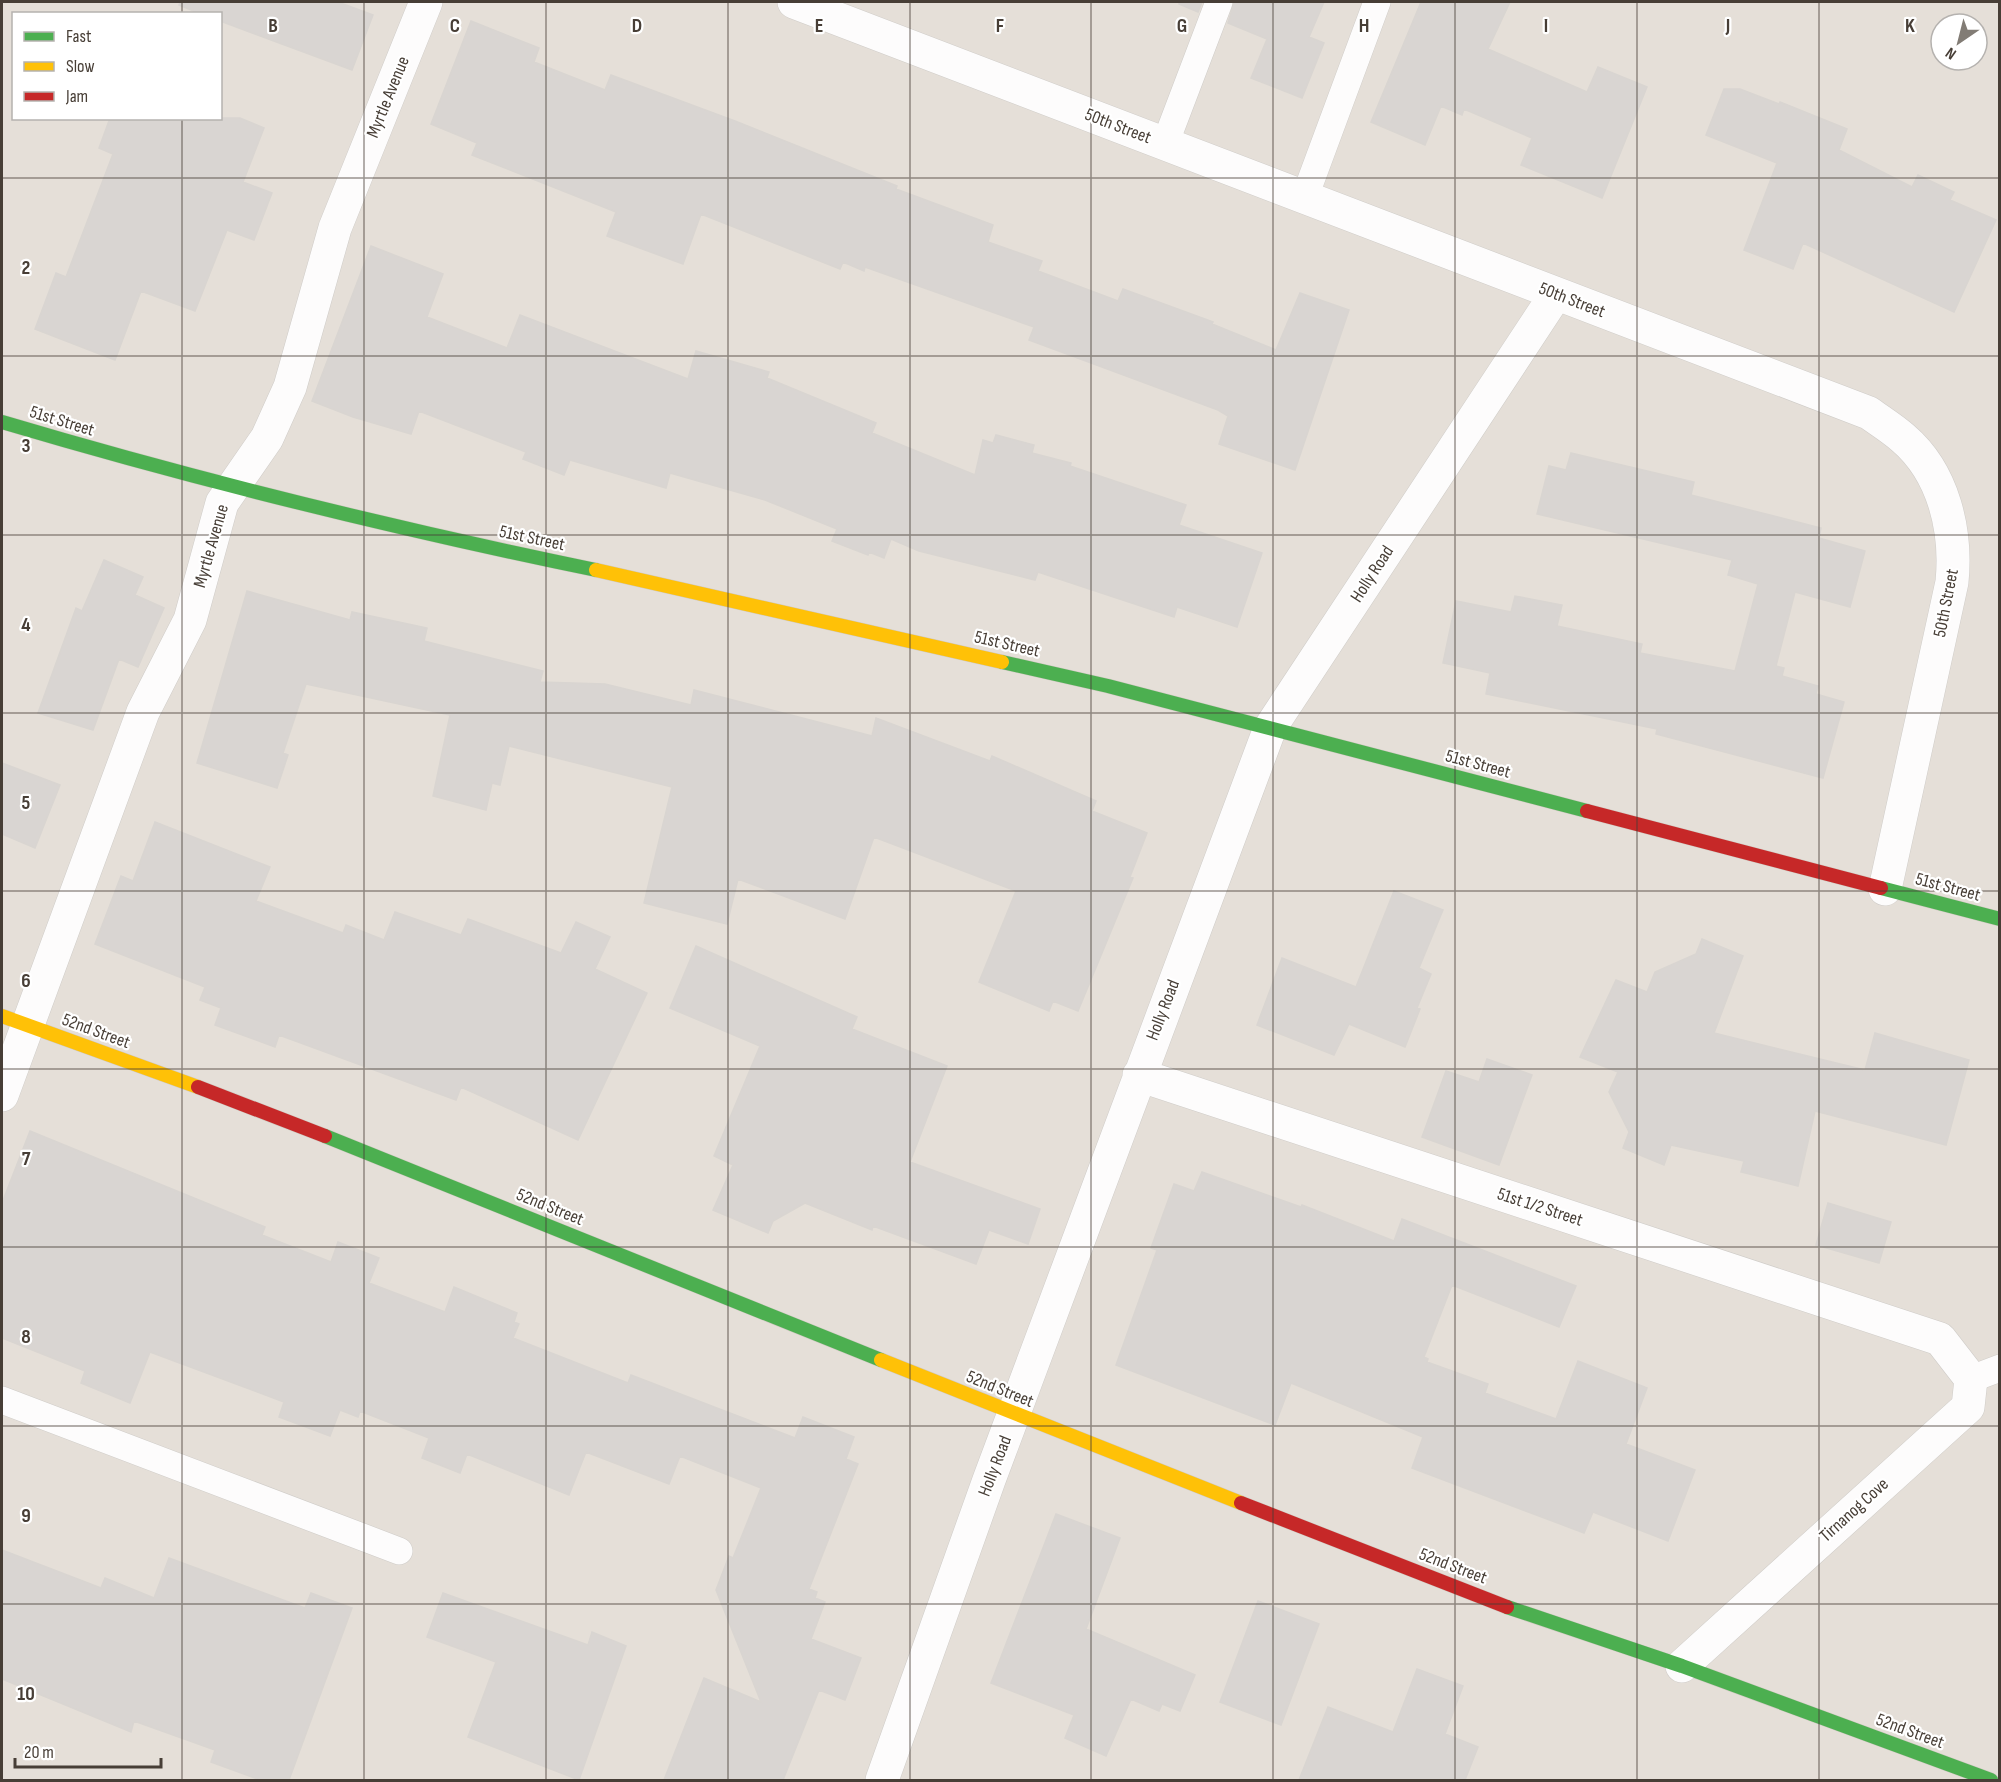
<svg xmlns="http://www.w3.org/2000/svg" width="2001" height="1782" font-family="'Sofia Sans Condensed',sans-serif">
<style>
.residential{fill:#e5dfd8;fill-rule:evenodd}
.building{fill:#d9d5d2;stroke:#d9d5d1;stroke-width:1.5}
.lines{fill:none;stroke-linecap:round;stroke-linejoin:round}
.lane-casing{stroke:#cfccc8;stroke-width:28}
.street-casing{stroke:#cfccc8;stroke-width:34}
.fast-casing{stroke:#d0cac2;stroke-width:15}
.slow-casing{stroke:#d0cac2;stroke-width:15}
.jam-casing{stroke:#d0cac2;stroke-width:15}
.lane{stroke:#fdfcfc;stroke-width:27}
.street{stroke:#fdfcfc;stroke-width:33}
.fast{stroke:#4caf50;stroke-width:14}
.slow{stroke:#ffc107;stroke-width:14}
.jam{stroke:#c62828;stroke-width:14}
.grid{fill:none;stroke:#473e36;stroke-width:1.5;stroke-opacity:0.55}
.labels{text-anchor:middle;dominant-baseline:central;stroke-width:4.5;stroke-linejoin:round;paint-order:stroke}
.street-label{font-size:18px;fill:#473e36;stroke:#fff}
.grid-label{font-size:20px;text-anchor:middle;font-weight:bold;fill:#473e36;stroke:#fff;stroke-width:4.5;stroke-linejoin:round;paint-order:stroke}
</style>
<rect width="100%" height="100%" fill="#f1eeeb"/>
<!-- residential -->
<path class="residential" d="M 2,2 L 1999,2 L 1999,1780 L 2,1780 ZM 14,14 L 220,14 L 220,118 L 14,118 ZM 1941,24 L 1977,24 L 1977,60 L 1941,60 Z"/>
<!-- building -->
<path class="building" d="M 180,2 L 338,2 L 373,15 L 352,70 L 220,21 L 220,14 L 201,14 L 179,5 Z
M 1179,2 L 1202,2 L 1198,12 L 1179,4 Z
M 1234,2 L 1324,2 L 1309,37 L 1324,43 L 1302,98 L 1251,78 L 1267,39 L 1228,23 Z
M 1421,2 L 1510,2 L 1488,49 L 1587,92 L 1598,67 L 1647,87 L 1602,198 L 1521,165 L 1532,138 L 1464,109 L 1462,115 L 1441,106 L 1425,145 L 1371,122 Z
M 471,21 L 539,48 L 534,62 L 605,90 L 611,75 L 735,121 L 897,186 L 896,189 L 993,225 L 988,242 L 1042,261 L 1038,271 L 1118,301 L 1123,289 L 1213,322 L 1212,324 L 1276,350 L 1300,293 L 1349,310 L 1295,470 L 1219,444 L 1228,416 L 1218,410 L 1029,340 L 1034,327 L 865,267 L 864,271 L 843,262 L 840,269 L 701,214 L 683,264 L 607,236 L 616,212 L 472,155 L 477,143 L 431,124 Z
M 1724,89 L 1740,89 L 1779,104 L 1780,102 L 1847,129 L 1839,150 L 1912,187 L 1918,175 L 1954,192 L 1950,200 L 1996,220 L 1954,312 L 1803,243 L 1793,269 L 1744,250 L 1777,163 L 1706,135 Z
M 110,118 L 240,118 L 264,128 L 243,182 L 272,193 L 254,240 L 227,230 L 195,311 L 141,291 L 115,360 L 35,329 L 56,273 L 66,277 L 113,154 L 99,148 Z
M 371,246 L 443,274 L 427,317 L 507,348 L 520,315 L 688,379 L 696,351 L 769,372 L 767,378 L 876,423 L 872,433 L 975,475 L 983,440 L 993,443 L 996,435 L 1034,445 L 1032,453 L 1071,463 L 1070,466 L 1186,505 L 1179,525 L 1262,553 L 1237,627 L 1177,607 L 1174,617 L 1038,572 L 1035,580 L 919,551 L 891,539 L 884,558 L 869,552 L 868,555 L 832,541 L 837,529 L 765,500 L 670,473 L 666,488 L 570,460 L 564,475 L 523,459 L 526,452 L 419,411 L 411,434 L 353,417 L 312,401 Z
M 1571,453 L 1694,482 L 1691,495 L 1821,528 L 1819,538 L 1865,551 L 1850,607 L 1795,592 L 1776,666 L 1784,668 L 1782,676 L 1818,686 L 1816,694 L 1844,702 L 1823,778 L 1656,734 L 1657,729 L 1486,694 L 1490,673 L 1443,663 L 1456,601 L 1511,612 L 1515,596 L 1562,605 L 1557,626 L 1642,644 L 1640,653 L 1735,671 L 1758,584 L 1728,575 L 1732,560 L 1537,514 L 1549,466 L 1566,470 Z
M 104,560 L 143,577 L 135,595 L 164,608 L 138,667 L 119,659 L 93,730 L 38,713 L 76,608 L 82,611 Z
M 247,591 L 350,620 L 352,612 L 427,628 L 424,641 L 543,671 L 540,682 L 605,684 L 691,705 L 694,690 L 872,736 L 876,718 L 990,761 L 992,756 L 1096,801 L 1092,811 L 1147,833 L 1130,877 L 1133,878 L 1078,1011 L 1053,1001 L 1049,1011 L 979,982 L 1016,891 L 874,837 L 845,919 L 738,879 L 727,924 L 644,903 L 672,787 L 509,746 L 500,785 L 492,783 L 486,810 L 433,796 L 450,715 L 306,684 L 283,753 L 288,755 L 277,788 L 197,763 Z
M 2,763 L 60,785 L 35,848 L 2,834 Z
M 155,822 L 270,867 L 256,901 L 343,933 L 346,925 L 384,940 L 395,912 L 461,935 L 468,919 L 561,953 L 576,922 L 610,937 L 595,969 L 647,993 L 578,1140 L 461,1087 L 456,1100 L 279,1035 L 275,1047 L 215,1025 L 221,1008 L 200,1000 L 205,987 L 95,944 L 121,876 L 133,881 Z
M 1394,891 L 1443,910 L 1419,968 L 1431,974 L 1417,1008 L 1420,1009 L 1405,1047 L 1349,1024 L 1334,1055 L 1257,1025 L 1282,958 L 1356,987 Z
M 1702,939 L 1743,956 L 1714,1033 L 1865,1070 L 1875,1033 L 1969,1060 L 1946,1145 L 1815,1111 L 1798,1186 L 1741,1172 L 1744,1161 L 1671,1145 L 1664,1165 L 1623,1148 L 1629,1132 L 1609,1092 L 1618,1072 L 1580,1057 L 1616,980 L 1647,992 L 1655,972 L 1696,954 Z
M 696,946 L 857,1017 L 852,1029 L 947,1066 L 910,1162 L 1040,1209 L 1028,1244 L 989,1230 L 976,1264 L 873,1226 L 872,1230 L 805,1203 L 773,1221 L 768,1233 L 713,1210 L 733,1165 L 714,1156 L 760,1046 L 670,1008 Z
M 1487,1059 L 1532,1075 L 1499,1165 L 1422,1137 L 1446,1071 L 1479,1082 Z
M 30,1131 L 265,1227 L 262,1235 L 331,1262 L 338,1242 L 379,1258 L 369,1283 L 445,1312 L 454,1287 L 517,1313 L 514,1322 L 519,1324 L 513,1338 L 628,1383 L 631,1375 L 795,1438 L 803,1417 L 854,1437 L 846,1459 L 858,1464 L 809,1589 L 817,1592 L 815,1598 L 825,1602 L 811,1639 L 861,1658 L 845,1700 L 819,1690 L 783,1780 L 664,1780 L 704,1678 L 761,1702 L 716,1590 L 729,1556 L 733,1558 L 761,1488 L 680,1456 L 669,1484 L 586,1452 L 569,1495 L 467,1454 L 460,1473 L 422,1458 L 429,1438 L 360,1411 L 358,1417 L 340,1410 L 330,1436 L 279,1417 L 284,1402 L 150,1352 L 130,1403 L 81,1383 L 85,1371 L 2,1338 L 2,1203 Z
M 1202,1172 L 1301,1207 L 1302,1205 L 1394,1241 L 1402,1219 L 1576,1286 L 1559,1327 L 1452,1285 L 1424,1357 L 1428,1359 L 1427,1362 L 1488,1384 L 1485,1393 L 1556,1419 L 1578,1361 L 1647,1388 L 1626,1444 L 1695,1470 L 1668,1541 L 1593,1512 L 1584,1533 L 1412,1468 L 1423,1437 L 1291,1383 L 1275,1425 L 1116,1365 L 1157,1250 L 1151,1248 L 1174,1184 L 1194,1191 Z
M 1828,1203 L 1891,1222 L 1879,1263 L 1816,1245 Z
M 1056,1514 L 1120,1538 L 1086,1629 L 1195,1675 L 1180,1711 L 1162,1704 L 1159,1711 L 1131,1699 L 1106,1756 L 1065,1738 L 1074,1715 L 991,1683 Z
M 2,1550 L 101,1588 L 105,1578 L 154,1598 L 169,1558 L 305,1608 L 311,1593 L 352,1608 L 289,1780 L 260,1780 L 211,1762 L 215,1750 L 134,1721 L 131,1732 L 2,1679 Z
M 443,1593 L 588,1645 L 592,1632 L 626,1646 L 579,1780 L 468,1737 L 496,1662 L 427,1637 Z
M 1258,1601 L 1319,1624 L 1281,1725 L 1220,1702 Z
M 1417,1669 L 1463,1686 L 1445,1734 L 1478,1747 L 1465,1780 L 1299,1780 L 1328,1707 L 1393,1732 Z"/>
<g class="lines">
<!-- lane casing -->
<g class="lane-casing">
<path id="lane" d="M 1165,144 L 1219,2
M 1304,199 L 1377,2
M 1971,1379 L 2000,1368
M 2,1400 L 399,1551"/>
</g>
<!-- street casing -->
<g class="street-casing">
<path id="street" d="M 794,2 L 1869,413 C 1880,421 1893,429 1903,438 C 1944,473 1957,531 1952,582 L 1885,889
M 1139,1075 L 1940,1339 L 1971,1379 L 1968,1407 L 1682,1666
M 2,1095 L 143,712 L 190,620 L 222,503 L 267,438 L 290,387 L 335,228 L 426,2
M 882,1780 L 989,1480 L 1270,728 L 1556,294"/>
</g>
<!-- fast casing -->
<g class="fast-casing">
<path id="fast" d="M 2,422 C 197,480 397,529 596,570
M 1002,662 L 1108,686 L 1587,811
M 1881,888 L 2000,919
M 325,1136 L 881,1360
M 1507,1607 L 1682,1666 L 1991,1780"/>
</g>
<!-- slow casing -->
<g class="slow-casing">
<path id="slow" d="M 596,570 L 1002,662
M 2,1016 L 198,1087
M 881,1360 L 1241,1503"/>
</g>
<!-- jam casing -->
<g class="jam-casing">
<path id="jam" d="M 1587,811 L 1881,888
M 198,1087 L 325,1136
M 1241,1503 L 1507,1607"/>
</g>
<!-- lane -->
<use href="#lane" class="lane"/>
<!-- street -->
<use href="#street" class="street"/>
<!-- fast -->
<use href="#fast" class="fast"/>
<!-- slow -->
<use href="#slow" class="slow"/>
<!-- jam -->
<use href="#jam" class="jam"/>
</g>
<!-- grid -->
<path class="grid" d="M 182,2 L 182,14M 364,2 L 364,1780M 546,2 L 546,1780M 728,2 L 728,1780M 910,2 L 910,1780M 1091,2 L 1091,1780M 1273,2 L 1273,1780M 1455,2 L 1455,1780M 1637,2 L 1637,1780M 1819,2 L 1819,1780M 182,118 L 182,1780M 2,178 L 2000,178M 2,356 L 2000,356M 2,535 L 2000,535M 2,713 L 2000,713M 2,891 L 2000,891M 2,1069 L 2000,1069M 2,1247 L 2000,1247M 2,1426 L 2000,1426M 2,1604 L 2000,1604"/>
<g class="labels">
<!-- street labels -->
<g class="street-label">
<text transform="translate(388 97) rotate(-68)">Myrtle Avenue</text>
<text transform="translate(1118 126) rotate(21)">50th Street</text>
<text transform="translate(1572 300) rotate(21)">50th Street</text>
<text transform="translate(62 421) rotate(17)">51st Street</text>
<text transform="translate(532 538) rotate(12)">51st Street</text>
<text transform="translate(211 546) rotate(-74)">Myrtle Avenue</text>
<text transform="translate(1372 574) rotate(-57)">Holly Road</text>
<text transform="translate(1946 603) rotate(-79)">50th Street</text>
<text transform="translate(1007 644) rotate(13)">51st Street</text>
<text transform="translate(1478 764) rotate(15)">51st Street</text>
<text transform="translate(1948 887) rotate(15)">51st Street</text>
<text transform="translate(1163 1010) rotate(-69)">Holly Road</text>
<text transform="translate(96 1031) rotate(20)">52nd Street</text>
<text transform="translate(550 1207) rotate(22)">52nd Street</text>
<text transform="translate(1540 1207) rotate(18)">51st 1/2 Street</text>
<text transform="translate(1000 1389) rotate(22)">52nd Street</text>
<text transform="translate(995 1466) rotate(-69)">Holly Road</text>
<text transform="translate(1854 1510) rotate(-42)">Tirnanog Cove</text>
<text transform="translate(1453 1566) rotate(21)">52nd Street</text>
<text transform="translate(1910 1731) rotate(20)">52nd Street</text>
</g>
</g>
<g class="grid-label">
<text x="273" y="32">B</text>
<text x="455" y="32">C</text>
<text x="637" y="32">D</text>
<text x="819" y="32">E</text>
<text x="1000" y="32">F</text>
<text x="1182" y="32">G</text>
<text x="1364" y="32">H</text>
<text x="1546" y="32">I</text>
<text x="1728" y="32">J</text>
<text x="1910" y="32">K</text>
<text x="26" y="274">2</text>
<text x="26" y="452">3</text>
<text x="26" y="631">4</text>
<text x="26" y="809">5</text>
<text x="26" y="987">6</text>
<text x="26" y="1165">7</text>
<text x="26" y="1343">8</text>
<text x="26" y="1522">9</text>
<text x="26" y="1700">10</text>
</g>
<!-- border -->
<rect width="2001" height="1782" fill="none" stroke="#473e36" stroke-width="6"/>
<!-- legend -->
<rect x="12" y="12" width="210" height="108" fill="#ffffff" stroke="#b5b2af" stroke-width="1.5"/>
<rect x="24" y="32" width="30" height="9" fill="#4caf50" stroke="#b5b2af" stroke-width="1.5"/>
<text x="66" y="42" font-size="18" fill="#473e36">Fast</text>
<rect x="24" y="62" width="30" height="9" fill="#ffc107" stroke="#b5b2af" stroke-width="1.5"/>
<text x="66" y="72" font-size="18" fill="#473e36">Slow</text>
<rect x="24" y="92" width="30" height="9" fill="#c62828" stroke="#b5b2af" stroke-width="1.5"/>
<text x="66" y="102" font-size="18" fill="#473e36">Jam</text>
<!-- north arrow -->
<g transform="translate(1959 42) rotate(215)"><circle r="28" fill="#ffffff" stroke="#b5b2af" stroke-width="1.5"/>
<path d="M0-4.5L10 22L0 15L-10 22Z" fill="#827c75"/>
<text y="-9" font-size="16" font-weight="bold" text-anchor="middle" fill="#473e36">N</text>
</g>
<!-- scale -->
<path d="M15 1758v9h146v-9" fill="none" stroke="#473e36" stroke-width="3"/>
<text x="24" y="1758" font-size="18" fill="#473e36" stroke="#ffffff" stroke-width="4.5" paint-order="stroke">20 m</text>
</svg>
